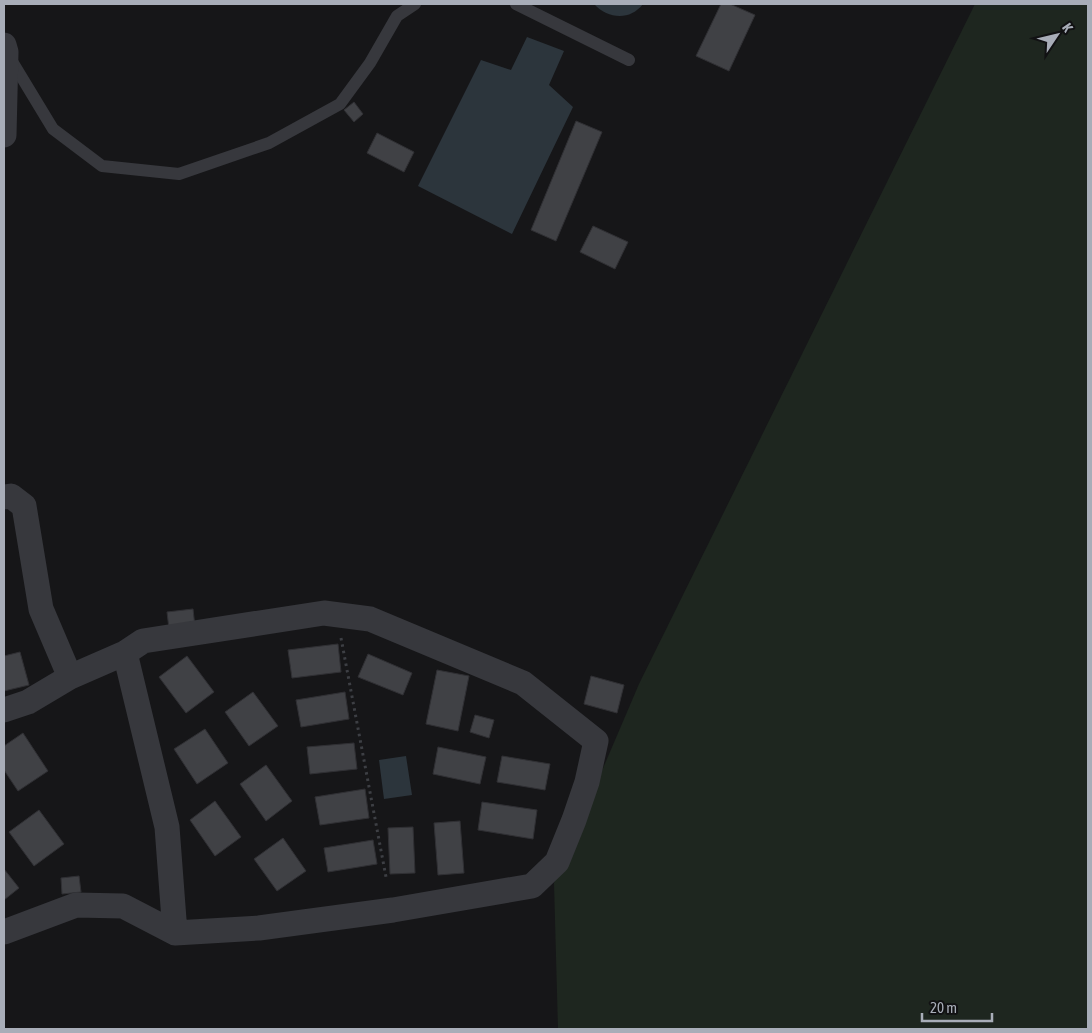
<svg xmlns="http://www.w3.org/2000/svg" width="1092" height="1033" font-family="'Asap Condensed',sans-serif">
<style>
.green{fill:#1e261f}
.water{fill:#2c353c}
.building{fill:#404145;stroke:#303034}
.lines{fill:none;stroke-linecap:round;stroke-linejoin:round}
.path{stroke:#3d3f44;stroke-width:3;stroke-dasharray:2.5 4;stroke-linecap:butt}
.lane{stroke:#37383d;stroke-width:12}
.street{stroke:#37383d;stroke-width:25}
</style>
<rect width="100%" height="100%" fill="#161618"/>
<!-- green -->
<path class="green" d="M 975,4 L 1088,4 L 1088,1029 L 558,1029 L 554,883 L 639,684 Z"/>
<!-- water -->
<path class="water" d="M 594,4 L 643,4 C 630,21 608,19 594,4 Z
M 527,37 L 564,51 L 549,85 L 573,107 L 512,234 L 418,186 L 481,60 L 511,70 Z
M 406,756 L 412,795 L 384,799 L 379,760 Z"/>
<!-- building -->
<path class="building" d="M 721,4 L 730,4 L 755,15 L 729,71 L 696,56 Z
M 354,102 L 363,114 L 354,122 L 344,110 Z
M 576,121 L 602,132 L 556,241 L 531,230 Z
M 377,133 L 414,152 L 404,172 L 367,153 Z
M 593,226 L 628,242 L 615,269 L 580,252 Z
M 193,609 L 195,627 L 169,629 L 167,612 Z
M 338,644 L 341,672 L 292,678 L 288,650 Z
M 20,652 L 29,685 L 4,691 L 4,656 Z
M 368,654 L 412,673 L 403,695 L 358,677 Z
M 187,656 L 214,692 L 186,713 L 159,677 Z
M 437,670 L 469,676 L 458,731 L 426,724 Z
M 591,676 L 624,685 L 617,713 L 584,704 Z
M 253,692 L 278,726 L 249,746 L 225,712 Z
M 345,692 L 349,719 L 301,727 L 296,700 Z
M 475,715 L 494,720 L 489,738 L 470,732 Z
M 205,729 L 228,763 L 197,784 L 174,749 Z
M 23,733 L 48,771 L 18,791 L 4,770 L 4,746 Z
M 354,743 L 357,769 L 310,774 L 307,747 Z
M 438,747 L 486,757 L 480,784 L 433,774 Z
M 502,756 L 550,764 L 545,790 L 497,782 Z
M 266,765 L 292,801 L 266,821 L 240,784 Z
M 365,789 L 369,818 L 320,825 L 315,797 Z
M 215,801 L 241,837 L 215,856 L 190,820 Z
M 482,802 L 537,810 L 533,839 L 478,830 Z
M 39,810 L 64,844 L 34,866 L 9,832 Z
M 460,821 L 464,873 L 438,875 L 434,823 Z
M 413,827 L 415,873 L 390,874 L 388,828 Z
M 283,838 L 306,871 L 277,891 L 254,859 Z
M 373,840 L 377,864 L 328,872 L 324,848 Z
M 4,869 L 19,888 L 4,900 Z
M 79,876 L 81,892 L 62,894 L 61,878 Z"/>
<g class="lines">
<!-- path -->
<path class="path" d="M 341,638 L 386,877"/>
<!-- lane -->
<path class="lane" d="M 516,4 L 629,60
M 10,58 L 53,129 L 102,166 L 179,174 L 269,143 L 340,104 L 370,63 L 397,16 L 415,4"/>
<!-- street -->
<path class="street" d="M 4,45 L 6,52 L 4,135
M 4,497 L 11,496 L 24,506 L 41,609 L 70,677
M 125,653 L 167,827 L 175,933
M 4,710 L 28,702 L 70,677 L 125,653 L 143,641 L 324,613 L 370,619 L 523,683 L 596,741 L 587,782 L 574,820 L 557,862 L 532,886 L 393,910 L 259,928 L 175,933 L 123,906 L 76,905 L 4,932"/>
</g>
<!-- border -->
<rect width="1092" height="1033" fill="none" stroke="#a8adb8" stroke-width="10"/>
<!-- north arrow -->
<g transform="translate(1057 35) rotate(55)" stroke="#111113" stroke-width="4" paint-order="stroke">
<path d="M0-4L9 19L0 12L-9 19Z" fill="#a8adb8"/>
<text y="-8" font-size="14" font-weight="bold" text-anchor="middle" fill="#a8adb8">K</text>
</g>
<!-- scale -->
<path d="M922 1013v8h70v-8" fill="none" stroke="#a8adb8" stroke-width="2.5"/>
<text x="930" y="1013" font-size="15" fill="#a8adb8" stroke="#111113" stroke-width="4" paint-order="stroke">20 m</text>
</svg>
